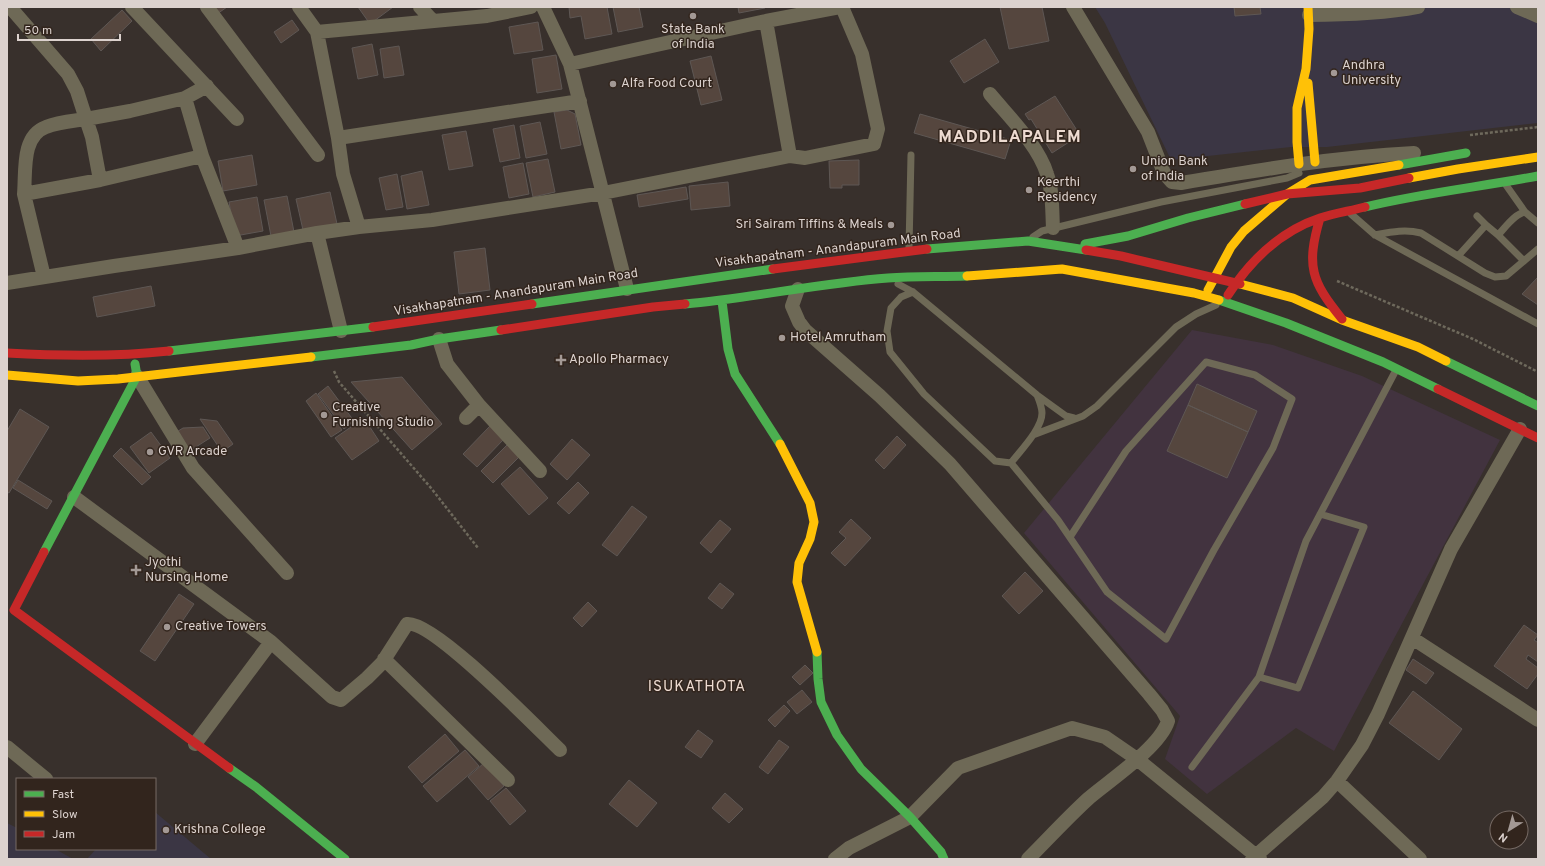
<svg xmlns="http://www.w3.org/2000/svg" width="1545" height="866" font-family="Overpass,sans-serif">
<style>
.industrial{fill:#42333f}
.education{fill:#3b3644}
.building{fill:#55463e;stroke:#5e5754}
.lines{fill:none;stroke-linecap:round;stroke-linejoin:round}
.path{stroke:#6e695c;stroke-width:2.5;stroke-dasharray:3 2;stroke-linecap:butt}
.lane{stroke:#6e6956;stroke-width:7}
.street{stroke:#6e6956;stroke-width:14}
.fast{stroke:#4caf50;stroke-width:9}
.slow{stroke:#ffc107;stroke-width:9}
.jam{stroke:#c62828;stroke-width:9}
.poi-dot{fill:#a39995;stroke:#32251d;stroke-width:1.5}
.labels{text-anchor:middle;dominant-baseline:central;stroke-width:3;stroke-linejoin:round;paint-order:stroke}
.poi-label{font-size:13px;fill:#dcd2ce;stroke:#32251d;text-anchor:start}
.street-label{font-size:13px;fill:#dcd2ce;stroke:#32251d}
.quarter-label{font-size:15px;letter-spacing:1px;fill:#eddbd1;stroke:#32251d}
.district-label{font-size:17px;font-weight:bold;letter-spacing:1px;fill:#eddbd1;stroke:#32251d}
</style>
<rect width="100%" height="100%" fill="#38302c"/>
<!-- industrial -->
<path class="industrial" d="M 1192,330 L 1273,345 L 1362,376 L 1500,440 L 1334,751 L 1296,728 L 1207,794 L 1165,759 L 1180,716 L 1024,533 Z"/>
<!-- education -->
<path class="education" d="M 1095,7 L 1538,7 L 1538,123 L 1327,147 L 1291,147 L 1171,160 L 1105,23 Z
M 155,812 L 211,859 L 87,859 L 96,849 L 155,849 Z
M 7,823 L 17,828 L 17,849 L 55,849 L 73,859 L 7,859 Z"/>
<!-- building -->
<path class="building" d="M 212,7 L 227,7 L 217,14 Z
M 358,7 L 393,7 L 370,24 Z
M 569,7 L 607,7 L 612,34 L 585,39 L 581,16 L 570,18 Z
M 613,7 L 639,7 L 643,27 L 618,32 Z
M 738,7 L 765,7 L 765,8 L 739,13 Z
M 1000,7 L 1042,7 L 1049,41 L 1009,49 Z
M 1234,7 L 1260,7 L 1261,14 L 1235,16 Z
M 122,10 L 132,21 L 101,51 L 91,39 Z
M 292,20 L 299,30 L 281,43 L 274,32 Z
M 538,22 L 543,50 L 514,54 L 509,27 Z
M 985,39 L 999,62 L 964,83 L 950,61 Z
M 372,44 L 378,75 L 358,79 L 352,48 Z
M 399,46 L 404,75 L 384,78 L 380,49 Z
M 556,55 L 562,89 L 537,93 L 532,59 Z
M 711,56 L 722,100 L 701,105 L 690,61 Z
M 1055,96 L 1080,135 L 1052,153 L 1031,119 L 1029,120 L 1025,114 Z
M 567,110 L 575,114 L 581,145 L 561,149 L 554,112 Z
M 920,114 L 1011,140 L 1005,159 L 914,133 Z
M 540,122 L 547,154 L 526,158 L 520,126 Z
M 514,125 L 520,158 L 500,162 L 493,129 Z
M 466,131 L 473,166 L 449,170 L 442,135 Z
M 252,155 L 257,185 L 223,191 L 218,161 Z
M 548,159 L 555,192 L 533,197 L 526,163 Z
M 859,160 L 859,185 L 842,185 L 842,188 L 830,188 L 829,161 Z
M 523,163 L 529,194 L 509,198 L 503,167 Z
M 422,171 L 429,205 L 407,209 L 401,176 Z
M 397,174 L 403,207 L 386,210 L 379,178 Z
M 728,182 L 730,206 L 691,210 L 689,186 Z
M 686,187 L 688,199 L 639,207 L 637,195 Z
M 330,192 L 337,224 L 303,230 L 296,199 Z
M 287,196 L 294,232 L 271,236 L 264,200 Z
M 257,197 L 263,231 L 235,236 L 229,202 Z
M 485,248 L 490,290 L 459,294 L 454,252 Z
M 1538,277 L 1538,305 L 1522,294 Z
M 151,286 L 155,306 L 97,317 L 93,297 Z
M 402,377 L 442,424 L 412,450 L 351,382 Z
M 1197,384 L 1257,411 L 1248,432 L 1188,405 Z
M 328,386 L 354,421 L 344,429 L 318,394 Z
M 316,393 L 342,430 L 331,437 L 306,401 Z
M 1188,405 L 1248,432 L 1227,478 L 1167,451 Z
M 20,409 L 49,427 L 9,493 L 7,492 L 7,431 Z
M 364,418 L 379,441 L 352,460 L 335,438 Z
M 200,419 L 217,421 L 233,444 L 222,452 Z
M 490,426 L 504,439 L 477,467 L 463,454 Z
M 203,427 L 210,438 L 188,452 L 175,433 L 183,428 Z
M 151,432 L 170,458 L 149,473 L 130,447 Z
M 897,436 L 906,445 L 884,469 L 875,460 Z
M 572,439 L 590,455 L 567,480 L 550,464 Z
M 507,445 L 519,457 L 493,483 L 481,471 Z
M 121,448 L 151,477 L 142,485 L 113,456 Z
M 520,467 L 548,498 L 529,515 L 501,484 Z
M 18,480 L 52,501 L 47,509 L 13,488 Z
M 578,482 L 589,493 L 569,514 L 557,503 Z
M 632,506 L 647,517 L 617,556 L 602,545 Z
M 851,519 L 871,538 L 845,566 L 831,553 L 846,538 L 839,532 Z
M 720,520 L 731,529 L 711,553 L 700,543 Z
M 1025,572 L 1043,591 L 1019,614 L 1002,596 Z
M 720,583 L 734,594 L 722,609 L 708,598 Z
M 179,594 L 194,604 L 155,661 L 140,651 Z
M 588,602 L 597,611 L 582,627 L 573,618 Z
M 1524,625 L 1538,635 L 1534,640 L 1537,642 L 1538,641 L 1538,662 L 1528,655 L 1526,659 L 1538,668 L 1538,674 L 1527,689 L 1494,666 Z
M 1413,659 L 1434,673 L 1426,684 L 1406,670 Z
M 805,665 L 813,673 L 800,685 L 792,677 Z
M 802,690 L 812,702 L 797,714 L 787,702 Z
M 1413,691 L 1462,729 L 1439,760 L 1389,723 Z
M 784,705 L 790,711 L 775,727 L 768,720 Z
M 698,730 L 713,741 L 701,758 L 685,747 Z
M 445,734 L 459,751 L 422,783 L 408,767 Z
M 779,740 L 789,747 L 768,774 L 759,767 Z
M 465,750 L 479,766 L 437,802 L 423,786 Z
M 484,763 L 504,786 L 488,800 L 468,777 Z
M 629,780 L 657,803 L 637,827 L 609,804 Z
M 506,788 L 526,811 L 510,825 L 490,801 Z
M 725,793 L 743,809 L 729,823 L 712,808 Z"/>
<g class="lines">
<!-- path -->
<path class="path" d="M 1470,135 L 1538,127
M 1337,281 L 1473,339 L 1538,372
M 334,371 L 339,382 L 431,488 L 478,548"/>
<!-- lane -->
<path class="lane" d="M 1506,185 L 1525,212
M 1351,214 L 1375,235 L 1538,324
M 1477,216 L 1486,225
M 1375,235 C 1391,232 1405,229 1421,233 L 1485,273 L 1495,277 L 1506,276 L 1538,249
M 1498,235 L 1524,261
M 1033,237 L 1042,231 L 1161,202 L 1287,178 L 1299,173
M 909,248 L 911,155
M 1458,256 L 1486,225 L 1498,235 C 1505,228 1514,214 1525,212 L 1538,223
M 898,284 L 913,292 L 1037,395 L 1066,416 L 1074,418
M 913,292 L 901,297 L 891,308 L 887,331 L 890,352 L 924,394 L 995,461 L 1011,463 C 1020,451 1042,429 1042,413 C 1042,408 1039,400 1037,395
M 1033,435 L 1083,416 L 1097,406 L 1176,327 L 1196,314 L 1216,305
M 1011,463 L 1058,520 L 1107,592 L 1166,639 L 1214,550 L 1273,448 L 1292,399 L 1255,375 L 1206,362 L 1126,451 L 1070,537
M 1320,514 L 1364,527 L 1298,688 L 1259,677 L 1306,541 L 1396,370
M 1192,767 L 1259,677"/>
<!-- street -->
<path class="street" d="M 10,7 L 68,74 L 77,91 L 86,119 L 130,111 L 185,98 L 207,86
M 132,7 L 237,119
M 207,7 L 318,155
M 299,7 L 317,32 L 338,138 L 343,174 L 359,227
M 420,7 L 432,20
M 543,7 L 570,64 L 627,289
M 1073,7 L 1148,132 L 1164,173 L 1172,182 L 1181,183 C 1258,170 1335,157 1414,153
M 1517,7 L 1538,16
M 1309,15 C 1346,15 1382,14 1418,7
M 766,21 L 790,156
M 317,32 L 487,16 L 531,7
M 570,64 L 766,21 L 840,7
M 990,94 C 1009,117 1038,145 1047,174 C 1053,191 1052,211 1053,228
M 185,98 L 202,156
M 338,138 L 580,101
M 24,194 C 26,172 21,136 46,127 C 58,122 73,121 86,119 L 92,137 L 100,180
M 317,233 L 341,331
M 44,277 L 24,194 L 100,180 L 202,156 L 238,248
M 7,283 L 114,266 L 238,248 L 317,233 L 359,227 L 432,220 L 603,193 L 790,156 L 805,158 L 874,144 L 878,129 L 862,54 L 842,7
M 798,289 L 792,306 L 799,322 L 805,330 L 880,396 L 950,464 L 1149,694 L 1162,710 L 1168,721 C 1160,747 1110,780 1089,798 C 1068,817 1048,839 1028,859
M 439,339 L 447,364 L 479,405 L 466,418
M 137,376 L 193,468 L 287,573
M 479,405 L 540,471
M 74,497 L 271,642 L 195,744
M 1412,638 L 1538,720
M 271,642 L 332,697 L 341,700 L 367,678 L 382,663 L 407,624 C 433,620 537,728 560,750
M 384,659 L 508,780
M 7,747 L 46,779
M 1337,781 L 1420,859
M 835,859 L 849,848 L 910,817 L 958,768 L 1072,728 L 1105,737 L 1137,759 L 1260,859
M 1252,859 L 1323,797 L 1337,781 L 1362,745 L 1378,714 L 1451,549 L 1520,429"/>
<!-- fast -->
<path class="fast" d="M 1399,165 L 1466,153
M 1365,207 C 1422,193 1480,187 1538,176
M 1085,244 L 1128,236 L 1188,218 L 1245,204
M 927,249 L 1028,241 L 1086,250
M 1219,300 L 1286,323 L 1383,362 L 1438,389
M 722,301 L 728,349 L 735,374 L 780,444
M 532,304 L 773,269
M 685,304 C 753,298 820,283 888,278 C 914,276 941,277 967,276
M 169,351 L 373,327
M 311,357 L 411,345 L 439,339 L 501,330
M 1446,361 L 1538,406
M 44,552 L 137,376 L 135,364
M 817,652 L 818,679 L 821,702 L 837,735 L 861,769 L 910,817 L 941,852 L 944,859
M 229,768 L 256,787 L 345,859"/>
<!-- slow -->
<path class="slow" d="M 1308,83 L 1315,162
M 1299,164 L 1297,142 L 1297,108 L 1306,69 L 1309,29 L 1308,7
M 1409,178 L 1458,169 L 1538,157
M 967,276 L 1062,269 L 1194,293 L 1219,300
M 1240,284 L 1293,298 L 1342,320 L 1418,347 L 1446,361
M 1208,290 L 1231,247 L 1244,231 L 1287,194 L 1310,180 L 1399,165
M 7,375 L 78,381 L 118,379 L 311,357
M 780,444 L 810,503 L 814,522 L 810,539 L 799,563 L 797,582 L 817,652"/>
<!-- jam -->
<path class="jam" d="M 1245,204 L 1287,194 L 1360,188 L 1409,178
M 1320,218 C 1306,266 1311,281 1342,319
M 1086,250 L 1121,256 L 1240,284
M 773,269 L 927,249
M 1228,295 C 1250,261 1281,231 1320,218 C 1335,213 1350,211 1365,207
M 373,327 L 532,304
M 501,330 L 653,307 L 685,304
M 7,353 C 61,356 115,357 169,351
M 1438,389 L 1538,438
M 44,552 L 14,610 L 229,768"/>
</g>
<!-- markers -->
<g class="poi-dot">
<circle cx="693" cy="16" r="4"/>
<circle cx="1334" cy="73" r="4"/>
<circle cx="613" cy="84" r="4"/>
<circle cx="1133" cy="169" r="4"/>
<circle cx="1029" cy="190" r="4"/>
<circle cx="891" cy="225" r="4"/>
<circle cx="782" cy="338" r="4"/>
<path d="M559 354h4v4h4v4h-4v4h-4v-4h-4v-4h4z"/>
<circle cx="324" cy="415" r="4"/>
<circle cx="150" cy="452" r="4"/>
<path d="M134 564h4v4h4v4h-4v4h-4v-4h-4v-4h4z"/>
<circle cx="167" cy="627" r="4"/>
<circle cx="166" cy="830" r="4"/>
</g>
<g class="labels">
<!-- poi labels -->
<g class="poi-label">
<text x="693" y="30" text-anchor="middle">State Bank<tspan x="693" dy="15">of India</tspan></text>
<text x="1342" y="66">Andhra<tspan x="1342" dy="15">University</tspan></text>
<text x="621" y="84">Alfa Food Court</text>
<text x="1141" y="162">Union Bank<tspan x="1141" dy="15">of India</tspan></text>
<text x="1037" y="183">Keerthi<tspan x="1037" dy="15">Residency</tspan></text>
<text x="883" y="225" text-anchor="end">Sri Sairam Tiffins &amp; Meals</text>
<text x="790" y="338">Hotel Amrutham</text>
<text x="569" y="360">Apollo Pharmacy</text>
<text x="332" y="408">Creative<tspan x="332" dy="15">Furnishing Studio</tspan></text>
<text x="158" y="452">GVR Arcade</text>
<text x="145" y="563">Jyothi<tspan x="145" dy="15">Nursing Home</tspan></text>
<text x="175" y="627">Creative Towers</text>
<text x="174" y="830">Krishna College</text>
</g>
<!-- street labels -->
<g class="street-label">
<text transform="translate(838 249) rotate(-7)">Visakhapatnam - Anandapuram Main Road</text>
<text transform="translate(516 293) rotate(-9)">Visakhapatnam - Anandapuram Main Road</text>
</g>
<!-- quarter labels -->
<g class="quarter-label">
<text x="697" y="687">ISUKATHOTA</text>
</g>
<!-- district labels -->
<g class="district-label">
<text x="1010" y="138">MADDILAPALEM</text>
</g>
</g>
<!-- border -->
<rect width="1545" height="866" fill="none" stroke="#dcd2ce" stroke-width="16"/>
<!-- legend -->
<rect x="16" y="778" width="140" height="72" fill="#32251d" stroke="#766a64"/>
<rect x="24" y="791" width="20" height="6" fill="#4caf50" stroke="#766a64"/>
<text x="52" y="798" font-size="12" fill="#dcd2ce">Fast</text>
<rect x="24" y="811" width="20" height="6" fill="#ffc107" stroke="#766a64"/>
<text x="52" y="818" font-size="12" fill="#dcd2ce">Slow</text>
<rect x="24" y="831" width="20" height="6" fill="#c62828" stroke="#766a64"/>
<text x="52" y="838" font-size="12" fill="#dcd2ce">Jam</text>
<!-- north arrow -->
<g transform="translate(1509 830) rotate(217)"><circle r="19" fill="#32251d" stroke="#766a64"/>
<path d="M0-3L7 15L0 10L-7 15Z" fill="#a39995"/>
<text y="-6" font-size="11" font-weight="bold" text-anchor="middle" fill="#dcd2ce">N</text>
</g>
<!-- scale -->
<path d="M18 34v6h102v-6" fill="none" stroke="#dcd2ce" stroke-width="2"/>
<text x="24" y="34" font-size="12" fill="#dcd2ce" stroke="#32251d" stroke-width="3" paint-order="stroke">50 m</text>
</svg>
